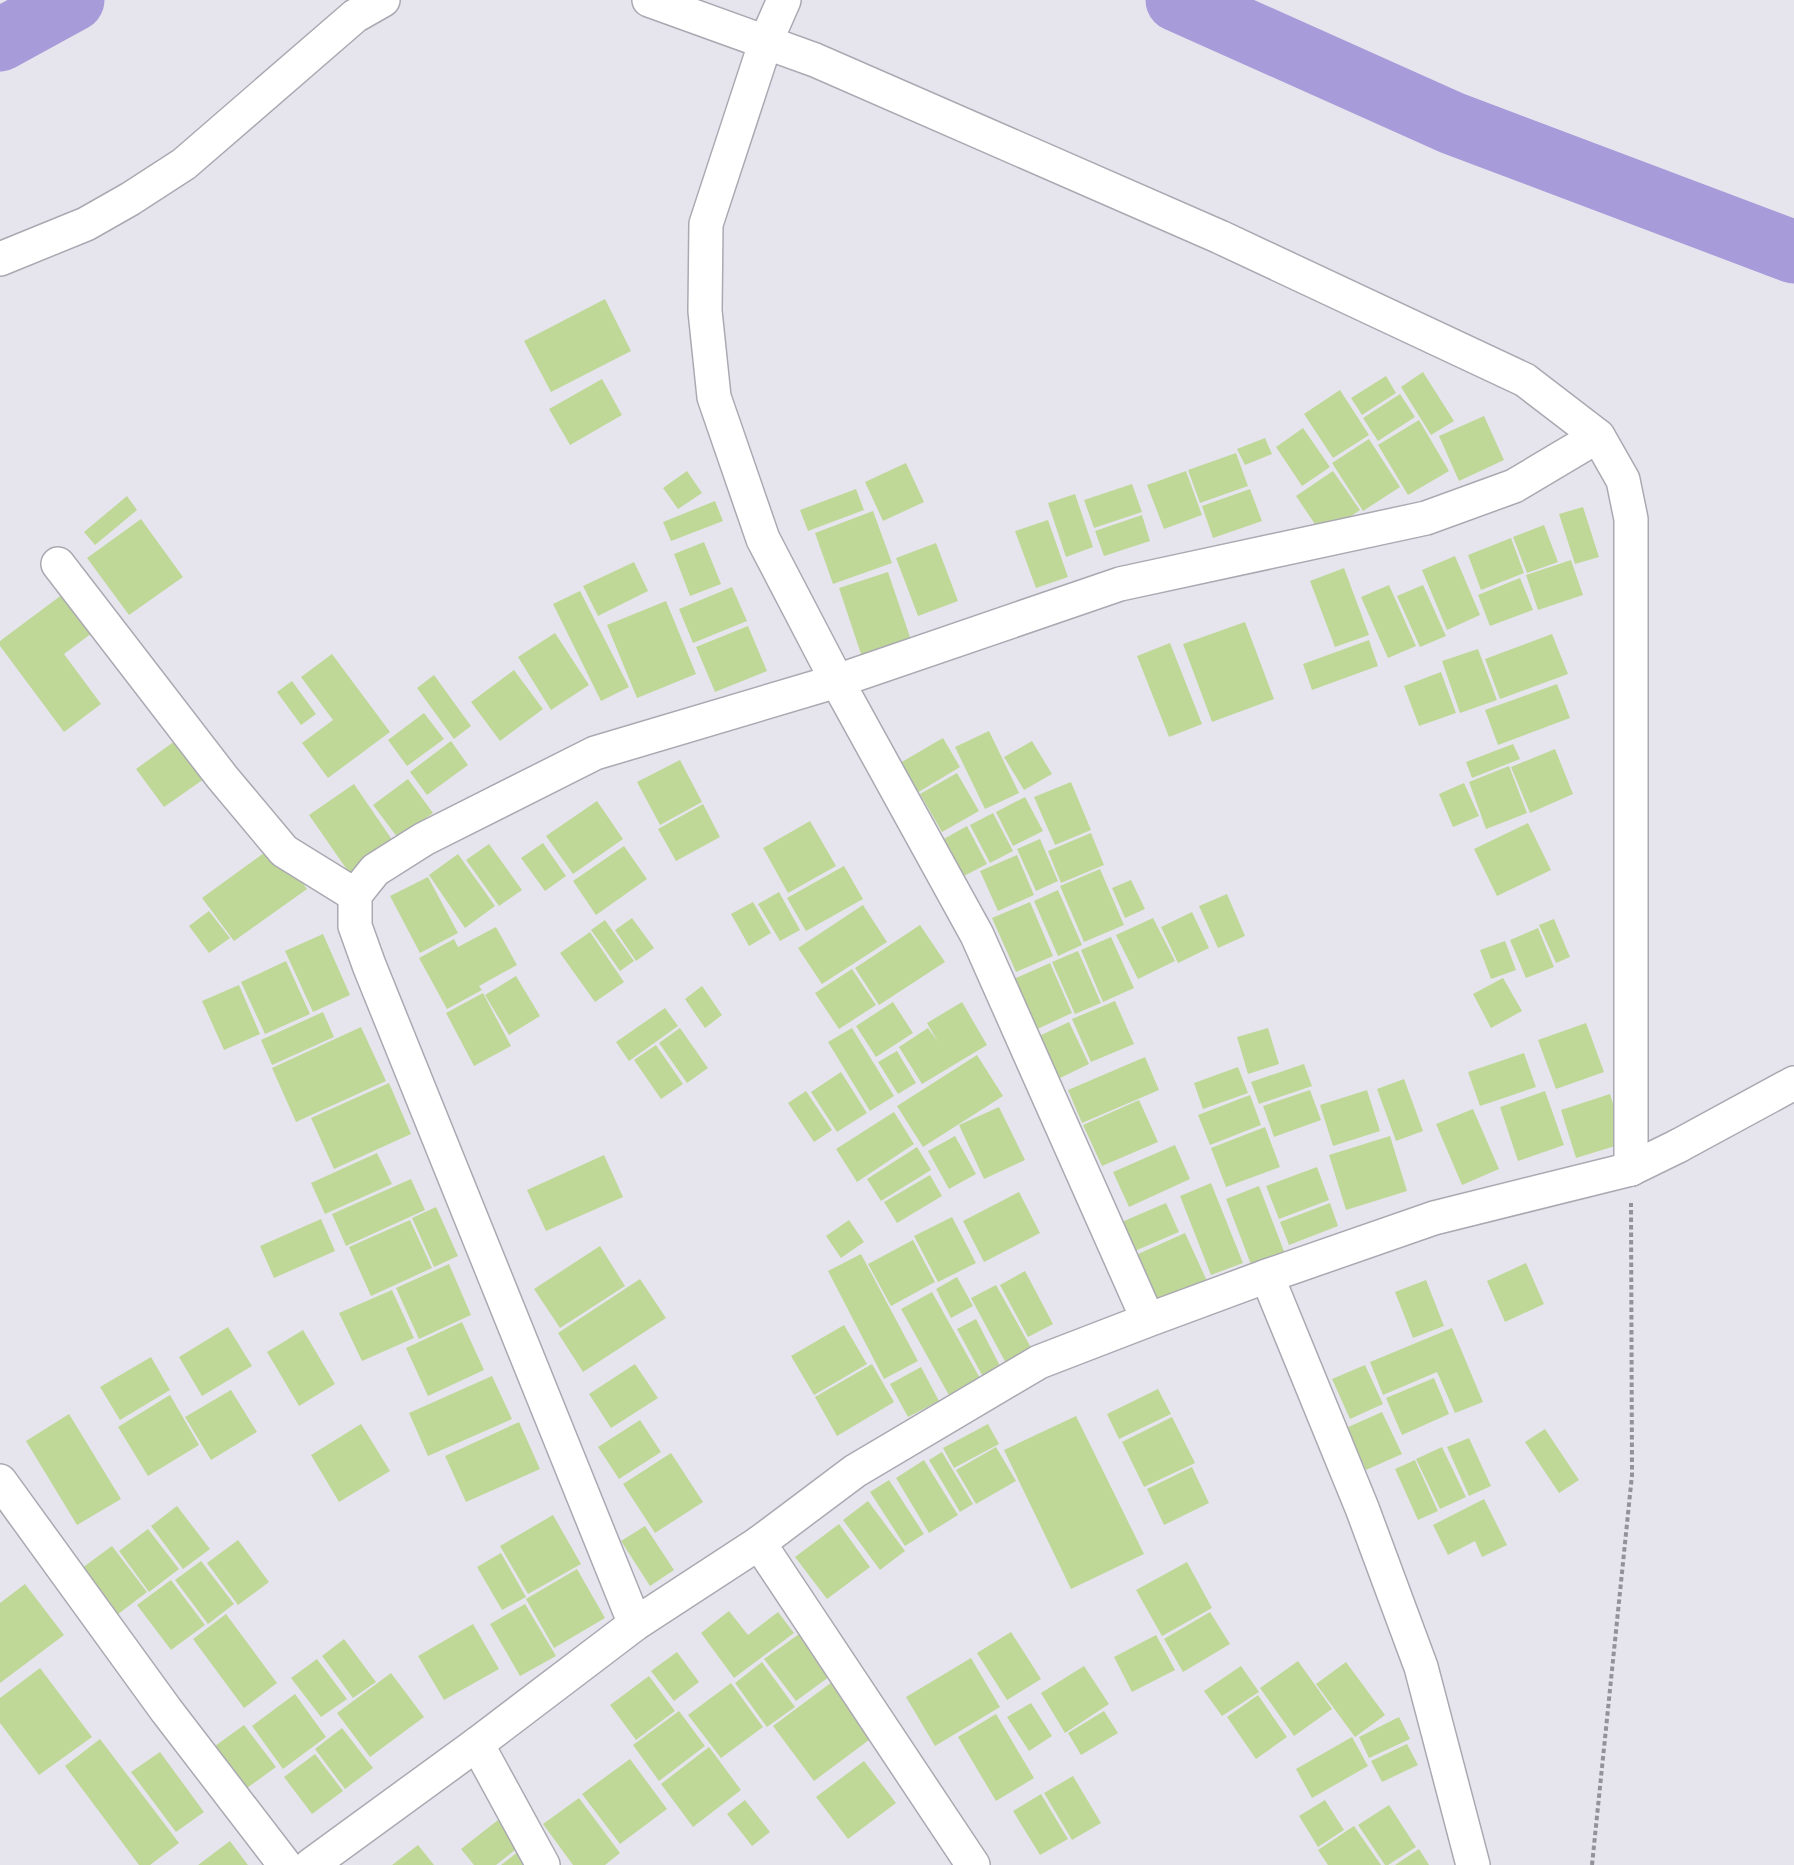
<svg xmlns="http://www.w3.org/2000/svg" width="1794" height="1865" font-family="'Open Sans',sans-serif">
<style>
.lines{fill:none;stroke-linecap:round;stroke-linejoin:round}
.river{stroke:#a89bd9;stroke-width:63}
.building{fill:#bfd897}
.minor-casing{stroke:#aaa9b2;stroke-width:36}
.tertiary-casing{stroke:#aaa9b2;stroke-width:36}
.secondary-casing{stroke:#aaa9b2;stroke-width:36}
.path{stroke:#929298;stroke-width:4;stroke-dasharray:4.5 3;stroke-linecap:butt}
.minor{stroke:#fff;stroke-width:33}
.tertiary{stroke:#fff;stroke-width:33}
.secondary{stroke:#fff;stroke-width:33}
</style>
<rect width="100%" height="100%" fill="#e6e5ee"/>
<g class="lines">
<!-- river -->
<path class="river" d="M 1177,0 L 1452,123 L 1794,252
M 0,40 L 73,0"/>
</g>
<!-- building -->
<path class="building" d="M 605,299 L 631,351 L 551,392 L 524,341 Z
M 1423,372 L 1454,421 L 1431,435 L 1401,387 Z
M 1386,376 L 1396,393 L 1362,415 L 1351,398 Z
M 602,379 L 622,415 L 570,445 L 549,409 Z
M 1340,390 L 1369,435 L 1333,458 L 1304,414 Z
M 1400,394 L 1415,417 L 1378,441 L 1363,418 Z
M 1484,416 L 1504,460 L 1459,481 L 1439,436 Z
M 1419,420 L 1449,471 L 1408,495 L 1378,445 Z
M 1303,428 L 1330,467 L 1302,486 L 1276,447 Z
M 1265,438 L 1272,454 L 1245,465 L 1237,449 Z
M 1369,439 L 1400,487 L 1363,511 L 1332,463 Z
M 1236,453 L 1248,486 L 1200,503 L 1188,470 Z
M 906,463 L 924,502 L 883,521 L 865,482 Z
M 687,471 L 702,493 L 678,509 L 663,488 Z
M 1186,471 L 1202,515 L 1164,529 L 1147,485 Z
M 1333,471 L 1360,510 L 1323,536 L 1296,496 Z
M 1132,484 L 1142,512 L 1094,528 L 1084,500 Z
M 856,489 L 864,510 L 808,531 L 800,510 Z
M 1250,489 L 1262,521 L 1213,538 L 1202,506 Z
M 1075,494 L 1093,547 L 1066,557 L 1048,503 Z
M 127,496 L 137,510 L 95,545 L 84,532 Z
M 715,501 L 723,521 L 671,541 L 663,522 Z
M 1583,507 L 1599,557 L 1575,564 L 1559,514 Z
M 873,511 L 892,563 L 833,584 L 815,533 Z
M 1142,515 L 1150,541 L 1104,556 L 1095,531 Z
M 141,519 L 183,577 L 129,615 L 87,558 Z
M 1048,520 L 1068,577 L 1036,588 L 1015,531 Z
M 1544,525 L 1558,562 L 1527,573 L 1513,537 Z
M 1511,538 L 1524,573 L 1481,590 L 1468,555 Z
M 704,542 L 721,584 L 690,596 L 674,554 Z
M 936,543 L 958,601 L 918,616 L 896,558 Z
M 1455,556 L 1480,615 L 1447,630 L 1422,570 Z
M 1571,560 L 1583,595 L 1538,610 L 1526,575 Z
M 634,562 L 648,591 L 598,616 L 583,586 Z
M 1344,568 L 1369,635 L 1335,647 L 1310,581 Z
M 888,572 L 912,643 L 863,660 L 839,588 Z
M 1520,578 L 1533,610 L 1490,626 L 1478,595 Z
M 1389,585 L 1416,646 L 1388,658 L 1361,597 Z
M 1423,585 L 1446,636 L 1420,647 L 1397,596 Z
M 732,587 L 747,621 L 693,643 L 679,609 Z
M 71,588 L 100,627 L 64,654 L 101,704 L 64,732 L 0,646 L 0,641 Z
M 580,591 L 629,687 L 601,701 L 553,604 Z
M 666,601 L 696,674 L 637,698 L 607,625 Z
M 1245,622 L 1274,699 L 1212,722 L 1183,644 Z
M 748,626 L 767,671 L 715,692 L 696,647 Z
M 555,633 L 589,685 L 551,710 L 518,657 Z
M 1552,634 L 1568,674 L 1500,699 L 1485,659 Z
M 1369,640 L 1378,666 L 1312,690 L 1303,664 Z
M 1170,643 L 1202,724 L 1169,737 L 1137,656 Z
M 1478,649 L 1497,700 L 1460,713 L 1442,661 Z
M 332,654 L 390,732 L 328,778 L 302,743 L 333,720 L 301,677 Z
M 514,670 L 543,709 L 500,741 L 471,702 Z
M 1441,672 L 1456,713 L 1419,726 L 1404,686 Z
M 434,675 L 471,726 L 454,739 L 417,688 Z
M 292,681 L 316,714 L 301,725 L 277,692 Z
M 1557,684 L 1570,718 L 1498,745 L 1485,710 Z
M 424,713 L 444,739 L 407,766 L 388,740 Z
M 989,731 L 1019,793 L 985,809 L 955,747 Z
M 186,733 L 214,772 L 164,807 L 136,769 Z
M 943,738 L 960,767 L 917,793 L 900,763 Z
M 451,741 L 468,765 L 427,795 L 410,772 Z
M 1032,741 L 1052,774 L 1024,790 L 1004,757 Z
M 1513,744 L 1520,759 L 1472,778 L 1466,762 Z
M 1555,749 L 1573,794 L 1530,813 L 1511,767 Z
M 680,760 L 702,802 L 660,825 L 637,782 Z
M 1509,766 L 1527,813 L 1486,829 L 1469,782 Z
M 957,773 L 979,811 L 942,832 L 920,794 Z
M 408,779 L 433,813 L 398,838 L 373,805 Z
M 1071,782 L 1091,830 L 1055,845 L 1034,797 Z
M 1464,783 L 1479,816 L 1453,827 L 1439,794 Z
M 354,784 L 395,844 L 350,874 L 309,815 Z
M 1025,797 L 1043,831 L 1013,846 L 996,812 Z
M 597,801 L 623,839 L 573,874 L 546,836 Z
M 703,804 L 720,837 L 676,861 L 658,829 Z
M 993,813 L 1013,851 L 990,863 L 970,825 Z
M 810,821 L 836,866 L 788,893 L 763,848 Z
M 1528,823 L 1551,870 L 1497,896 L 1474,849 Z
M 967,826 L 987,864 L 960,878 L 940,841 Z
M 1091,833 L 1104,865 L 1061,883 L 1048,851 Z
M 1040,839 L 1058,881 L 1036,891 L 1017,849 Z
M 543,843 L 566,876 L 545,891 L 521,858 Z
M 489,844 L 522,890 L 499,906 L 466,860 Z
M 275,845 L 307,889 L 234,941 L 202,898 Z
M 624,846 L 647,879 L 596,915 L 573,881 Z
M 458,854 L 495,906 L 465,928 L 429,875 Z
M 1017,855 L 1034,895 L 998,911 L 980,871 Z
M 844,866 L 863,899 L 806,931 L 787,898 Z
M 1100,869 L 1124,925 L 1084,942 L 1060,886 Z
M 428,877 L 458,933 L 420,953 L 390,896 Z
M 1131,880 L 1145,909 L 1125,918 L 1112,888 Z
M 1058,890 L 1082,945 L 1058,956 L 1034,901 Z
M 779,892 L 800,930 L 780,941 L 758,904 Z
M 1227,894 L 1245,936 L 1218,948 L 1199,906 Z
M 753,902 L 771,933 L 749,946 L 731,914 Z
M 1030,902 L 1053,956 L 1016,972 L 992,918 Z
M 863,905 L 887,942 L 822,984 L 798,948 Z
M 209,911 L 230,938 L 209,953 L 189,926 Z
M 1192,912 L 1209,948 L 1178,963 L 1161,927 Z
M 632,918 L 654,948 L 636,961 L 615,930 Z
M 1153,918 L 1175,961 L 1138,979 L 1116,935 Z
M 1554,919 L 1570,957 L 1556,963 L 1539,925 Z
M 605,920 L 634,961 L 620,971 L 591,930 Z
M 920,925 L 945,962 L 879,1005 L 855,968 Z
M 496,927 L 517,965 L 479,986 L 482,990 L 447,1009 L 419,958 L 454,939 L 458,947 Z
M 1538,928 L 1554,967 L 1526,978 L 1510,940 Z
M 590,932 L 624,982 L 595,1002 L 560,953 Z
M 323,934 L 350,995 L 313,1012 L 285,951 Z
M 1111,937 L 1134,988 L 1103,1002 L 1081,950 Z
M 1505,941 L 1516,970 L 1491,979 L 1480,950 Z
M 1078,951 L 1101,1003 L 1075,1014 L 1052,962 Z
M 286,961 L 310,1014 L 265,1034 L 241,982 Z
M 1050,963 L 1072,1013 L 1033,1031 L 1009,981 Z
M 852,969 L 876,1005 L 839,1029 L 815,993 Z
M 516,976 L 540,1016 L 509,1035 L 485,995 Z
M 1503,978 L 1522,1011 L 1491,1028 L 1473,994 Z
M 239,985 L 260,1034 L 224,1050 L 202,1001 Z
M 702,986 L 722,1015 L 705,1028 L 685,999 Z
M 483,993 L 511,1046 L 474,1066 L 446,1013 Z
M 1115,1001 L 1134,1044 L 1091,1062 L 1072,1019 Z
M 893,1002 L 913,1033 L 876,1057 L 856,1026 Z
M 962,1002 L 987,1045 L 922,1084 L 899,1047 L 928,1028 L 938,1042 L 927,1023 Z
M 665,1008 L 678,1026 L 629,1061 L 616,1042 Z
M 323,1012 L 334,1037 L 272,1065 L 261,1040 Z
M 1069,1022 L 1089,1064 L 1058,1079 L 1037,1037 Z
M 1586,1023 L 1604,1072 L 1556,1089 L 1538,1040 Z
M 361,1027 L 386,1081 L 296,1122 L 272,1068 Z
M 680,1028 L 708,1068 L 687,1083 L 659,1043 Z
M 852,1028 L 894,1096 L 870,1111 L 828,1042 Z
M 1268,1028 L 1279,1064 L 1248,1074 L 1237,1037 Z
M 656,1045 L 683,1084 L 661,1099 L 634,1060 Z
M 897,1051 L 916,1083 L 898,1094 L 878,1062 Z
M 1524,1053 L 1536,1087 L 1480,1106 L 1468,1072 Z
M 977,1055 L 1003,1096 L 923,1147 L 897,1106 Z
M 1145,1057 L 1159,1090 L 1082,1123 L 1068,1090 Z
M 1304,1064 L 1312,1086 L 1259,1104 L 1251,1082 Z
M 1238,1067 L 1248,1093 L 1203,1109 L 1194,1083 Z
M 841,1072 L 867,1113 L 837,1132 L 811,1092 Z
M 1404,1079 L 1423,1131 L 1396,1141 L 1377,1089 Z
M 389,1083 L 411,1134 L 334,1169 L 311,1118 Z
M 1310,1090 L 1321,1120 L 1274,1137 L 1263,1106 Z
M 1367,1090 L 1380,1131 L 1333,1146 L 1320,1105 Z
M 806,1091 L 832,1130 L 814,1142 L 788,1103 Z
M 1545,1091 L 1564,1145 L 1518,1161 L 1500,1107 Z
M 1610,1094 L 1625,1143 L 1576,1158 L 1561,1110 Z
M 1250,1095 L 1261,1125 L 1210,1145 L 1198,1115 Z
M 1139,1100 L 1158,1142 L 1102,1166 L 1083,1125 Z
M 999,1107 L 1025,1160 L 984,1179 L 959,1125 Z
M 1473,1109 L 1499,1169 L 1462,1185 L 1436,1124 Z
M 894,1112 L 914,1144 L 857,1182 L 836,1149 Z
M 1265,1127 L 1280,1167 L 1226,1187 L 1211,1148 Z
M 955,1136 L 976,1174 L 949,1189 L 928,1151 Z
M 1390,1136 L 1407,1191 L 1346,1210 L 1329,1155 Z
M 1175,1145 L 1190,1179 L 1129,1207 L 1113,1172 Z
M 917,1147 L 931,1170 L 881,1201 L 867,1179 Z
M 377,1153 L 392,1184 L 325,1214 L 311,1183 Z
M 604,1155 L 623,1197 L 546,1231 L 527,1190 Z
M 1317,1167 L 1329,1200 L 1279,1219 L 1266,1186 Z
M 930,1175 L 942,1196 L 897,1223 L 884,1202 Z
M 411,1179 L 425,1210 L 346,1246 L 332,1214 Z
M 1211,1183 L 1243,1263 L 1211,1275 L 1180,1196 Z
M 1259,1186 L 1285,1254 L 1252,1267 L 1226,1199 Z
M 1019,1192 L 1040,1233 L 984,1262 L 963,1221 Z
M 1166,1203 L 1179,1232 L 1130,1253 L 1117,1224 Z
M 1330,1203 L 1338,1226 L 1289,1245 L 1280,1222 Z
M 436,1207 L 458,1256 L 434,1267 L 412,1218 Z
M 952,1217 L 976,1263 L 938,1282 L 914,1236 Z
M 321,1219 L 335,1251 L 274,1278 L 260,1246 Z
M 410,1220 L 432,1268 L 371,1296 L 349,1247 Z
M 849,1220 L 864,1242 L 841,1258 L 826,1236 Z
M 1185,1233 L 1207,1281 L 1158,1303 L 1136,1255 Z
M 913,1240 L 935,1282 L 891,1306 L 868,1264 Z
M 600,1246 L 625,1286 L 560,1328 L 534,1289 Z
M 861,1254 L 918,1361 L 884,1379 L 828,1271 Z
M 1526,1263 L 1544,1304 L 1505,1322 L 1487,1281 Z
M 449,1264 L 471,1315 L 419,1339 L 396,1288 Z
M 1025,1271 L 1053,1324 L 1028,1337 L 1000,1285 Z
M 957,1277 L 973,1306 L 951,1318 L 936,1289 Z
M 640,1279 L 666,1318 L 583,1372 L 558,1333 Z
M 1426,1280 L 1444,1326 L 1413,1338 L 1395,1292 Z
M 996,1285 L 1034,1353 L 1008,1367 L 971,1298 Z
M 392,1290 L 414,1338 L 362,1361 L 339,1313 Z
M 932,1292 L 981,1380 L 950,1397 L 901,1309 Z
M 976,1319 L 1000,1366 L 982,1375 L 957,1329 Z
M 462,1322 L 484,1370 L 428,1396 L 406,1348 Z
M 844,1325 L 867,1364 L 814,1395 L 791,1356 Z
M 228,1327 L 252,1366 L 202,1396 L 179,1357 Z
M 1452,1328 L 1483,1402 L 1455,1413 L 1437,1372 L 1383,1395 L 1370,1362 Z
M 303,1330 L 335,1384 L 299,1406 L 267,1352 Z
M 151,1357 L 170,1390 L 120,1420 L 100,1387 Z
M 635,1364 L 658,1398 L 611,1428 L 589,1394 Z
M 872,1364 L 894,1402 L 837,1436 L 815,1397 Z
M 1365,1365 L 1383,1404 L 1350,1419 L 1332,1379 Z
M 921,1367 L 939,1401 L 908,1417 L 890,1384 Z
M 492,1376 L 512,1419 L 428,1456 L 409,1413 Z
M 1434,1378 L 1449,1414 L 1402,1435 L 1386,1398 Z
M 1158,1389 L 1171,1414 L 1119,1439 L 1107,1414 Z
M 231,1390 L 257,1432 L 211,1460 L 185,1417 Z
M 170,1395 L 199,1445 L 148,1476 L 118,1427 Z
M 1382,1412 L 1402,1454 L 1366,1470 L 1346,1428 Z
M 69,1414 L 121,1499 L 77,1525 L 26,1441 Z
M 1076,1416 L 1144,1554 L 1071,1589 L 1004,1450 Z
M 1172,1417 L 1195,1463 L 1144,1487 L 1122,1442 Z
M 640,1420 L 661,1452 L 619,1479 L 598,1447 Z
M 519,1422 L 540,1469 L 466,1502 L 445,1456 Z
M 361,1424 L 390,1471 L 339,1502 L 311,1455 Z
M 988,1424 L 999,1444 L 954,1468 L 943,1448 Z
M 1545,1429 L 1579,1480 L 1559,1493 L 1525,1442 Z
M 1469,1438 L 1491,1486 L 1469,1496 L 1447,1447 Z
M 996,1447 L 1016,1481 L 976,1504 L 956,1470 Z
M 1442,1447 L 1466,1497 L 1440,1509 L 1416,1459 Z
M 942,1452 L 973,1504 L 960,1512 L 929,1460 Z
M 671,1453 L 703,1502 L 655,1533 L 623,1484 Z
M 924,1460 L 958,1515 L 929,1533 L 896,1478 Z
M 1415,1460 L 1438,1511 L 1418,1520 L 1395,1469 Z
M 1192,1467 L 1209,1503 L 1164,1525 L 1147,1489 Z
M 889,1480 L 924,1534 L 905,1546 L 870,1492 Z
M 1484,1499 L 1507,1545 L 1482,1557 L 1475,1541 L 1448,1555 L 1433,1525 Z
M 868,1501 L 905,1551 L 880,1570 L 843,1520 Z
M 177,1506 L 210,1549 L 183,1569 L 151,1526 Z
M 553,1515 L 581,1564 L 528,1594 L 500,1546 Z
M 839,1524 L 870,1567 L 827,1599 L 795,1557 Z
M 645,1526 L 674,1570 L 650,1586 L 621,1541 Z
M 148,1529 L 179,1569 L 149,1592 L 119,1551 Z
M 238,1540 L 269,1582 L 238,1605 L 207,1563 Z
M 112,1546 L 147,1592 L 113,1618 L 78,1571 Z
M 501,1553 L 526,1597 L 502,1610 L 477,1567 Z
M 201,1561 L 234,1604 L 208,1624 L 175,1580 Z
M 1187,1562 L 1212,1608 L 1162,1636 L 1136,1590 Z
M 577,1569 L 605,1618 L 554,1648 L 526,1599 Z
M 171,1580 L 205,1625 L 171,1650 L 137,1605 Z
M 25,1584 L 64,1635 L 0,1683 L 0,1603 Z
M 525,1604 L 556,1656 L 520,1676 L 490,1624 Z
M 729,1611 L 748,1635 L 778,1612 L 794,1633 L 734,1678 L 701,1633 Z
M 1210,1612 L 1230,1644 L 1183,1672 L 1164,1639 Z
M 226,1614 L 277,1683 L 244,1708 L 193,1639 Z
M 473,1624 L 499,1669 L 444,1700 L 418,1656 Z
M 802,1632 L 833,1674 L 796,1701 L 764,1659 Z
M 1011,1632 L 1041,1679 L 1007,1700 L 977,1653 Z
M 1156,1635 L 1175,1670 L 1132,1692 L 1114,1657 Z
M 344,1639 L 376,1682 L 353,1698 L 322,1656 Z
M 677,1652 L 699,1682 L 674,1701 L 651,1671 Z
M 971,1658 L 1000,1707 L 935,1746 L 906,1697 Z
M 317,1659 L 347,1699 L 321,1717 L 291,1678 Z
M 1298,1661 L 1332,1709 L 1294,1736 L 1260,1688 Z
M 762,1662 L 795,1707 L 767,1727 L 735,1683 Z
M 1346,1662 L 1385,1715 L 1355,1737 L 1316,1684 Z
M 1084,1666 L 1109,1704 L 1065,1733 L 1041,1693 Z
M 1241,1666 L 1259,1692 L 1222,1716 L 1204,1691 Z
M 40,1668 L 92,1737 L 39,1775 L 0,1723 L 0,1698 Z
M 391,1673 L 424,1717 L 370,1757 L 337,1713 Z
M 649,1676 L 675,1711 L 636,1740 L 610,1705 Z
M 836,1679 L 877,1734 L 814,1781 L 773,1726 Z
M 731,1683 L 763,1727 L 721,1758 L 688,1715 Z
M 295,1694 L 326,1737 L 283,1769 L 252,1726 Z
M 1258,1695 L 1287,1737 L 1256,1759 L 1227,1717 Z
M 1031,1703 L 1052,1736 L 1029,1751 L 1007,1717 Z
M 679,1711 L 705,1746 L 659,1781 L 633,1745 Z
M 1104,1711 L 1118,1733 L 1081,1755 L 1068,1733 Z
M 996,1714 L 1034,1778 L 996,1801 L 958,1737 Z
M 1399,1717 L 1410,1739 L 1369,1758 L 1359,1737 Z
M 244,1725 L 276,1767 L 247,1788 L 215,1746 Z
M 342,1728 L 373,1768 L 345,1789 L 315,1749 Z
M 1352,1737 L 1368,1766 L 1312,1798 L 1296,1769 Z
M 100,1739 L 179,1843 L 150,1865 L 139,1865 L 65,1766 Z
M 1407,1744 L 1418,1765 L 1382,1782 L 1371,1761 Z
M 709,1747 L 741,1790 L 693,1827 L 661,1784 Z
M 160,1752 L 204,1812 L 176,1832 L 131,1772 Z
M 315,1754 L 343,1791 L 312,1814 L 284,1777 Z
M 630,1759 L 667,1809 L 620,1844 L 582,1794 Z
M 864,1761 L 896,1803 L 848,1839 L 816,1797 Z
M 1073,1776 L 1101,1823 L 1072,1840 L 1044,1793 Z
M 1041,1794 L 1068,1839 L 1040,1855 L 1013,1811 Z
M 579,1798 L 620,1853 L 605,1865 L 573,1865 L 543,1824 Z
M 745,1800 L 770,1832 L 752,1846 L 727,1814 Z
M 1325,1800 L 1344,1830 L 1318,1847 L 1299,1816 Z
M 1389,1805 L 1416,1847 L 1388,1865 L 1385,1865 L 1358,1825 Z
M 498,1820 L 519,1847 L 496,1865 L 474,1865 L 461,1849 Z
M 1354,1826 L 1381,1865 L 1328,1865 L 1318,1850 Z
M 230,1841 L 248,1865 L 198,1865 Z
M 418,1845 L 434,1865 L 392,1865 Z
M 1419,1849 L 1429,1865 L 1395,1865 Z
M 519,1851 L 530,1865 L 501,1865 Z"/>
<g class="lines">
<!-- minor casing -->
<g class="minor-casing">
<path id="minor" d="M 649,0 L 815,60 L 1220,237 L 1525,380 L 1598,436 L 1623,480 L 1631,519 L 1631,1169
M 0,259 L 86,224 L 130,199 L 184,164 L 355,16 L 383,0
M 58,564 L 222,777 L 284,851 L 355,895
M 1267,1276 L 1362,1508 L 1421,1667 L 1473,1865
M 0,1481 L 166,1710 L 285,1865
M 759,1543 L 973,1865
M 635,1624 L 369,965 L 355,926 L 355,895 L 375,870 L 424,839 L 595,753 L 837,681 L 1120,584 L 1426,518 L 1514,486 L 1598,436
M 477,1744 L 543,1865"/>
</g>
<!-- tertiary casing -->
<g class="tertiary-casing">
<path id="tertiary" d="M 784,0 L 766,41 L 706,224 L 705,311 L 714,397 L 763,539 L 837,681 L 977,935 L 1148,1320
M 1678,1146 L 1794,1083
M 311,1865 L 477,1744 L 635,1624 L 759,1543 L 855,1471 L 1039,1362 L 1148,1320 L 1267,1276 L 1434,1218 L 1631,1169"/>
</g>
<!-- secondary casing -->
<g class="secondary-casing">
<path id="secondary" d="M 1631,1169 L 1678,1146"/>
</g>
<!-- path -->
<path class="path" d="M 1592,1865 L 1632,1475 L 1631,1203"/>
<!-- minor -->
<use href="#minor" class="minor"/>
<!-- tertiary -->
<use href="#tertiary" class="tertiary"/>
<!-- secondary -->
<use href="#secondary" class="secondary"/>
</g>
</svg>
